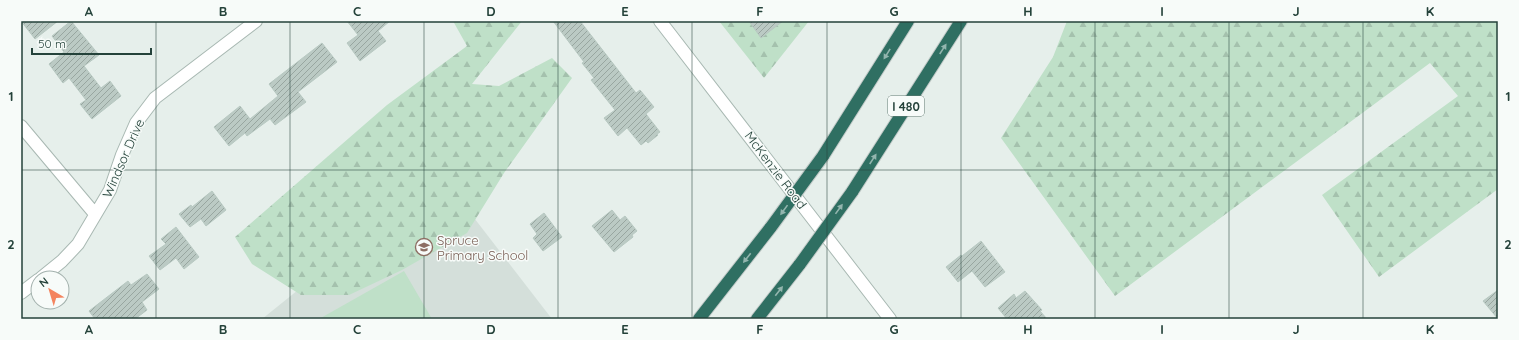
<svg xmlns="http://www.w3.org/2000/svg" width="1519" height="340" font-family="Quicksand,sans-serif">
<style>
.built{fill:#d4dfda}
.forest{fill:url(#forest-firs)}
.pitch{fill:#bfe0c8}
.building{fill:url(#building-hatch);stroke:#b8c9c2}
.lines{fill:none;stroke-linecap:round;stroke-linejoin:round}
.minor-casing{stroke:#a8b8b2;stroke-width:14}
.highway-casing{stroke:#c2cac8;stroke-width:14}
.minor{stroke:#fff;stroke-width:12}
.highway{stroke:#2f6f62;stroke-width:12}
.highway-bridge-casing{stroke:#c2cac8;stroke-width:14;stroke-linecap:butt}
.highway-bridge{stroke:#2f6f62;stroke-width:12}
.oneway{fill:#93b5ae}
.grid{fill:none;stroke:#24423a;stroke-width:1;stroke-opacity:0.55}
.labels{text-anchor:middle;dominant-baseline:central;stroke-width:3;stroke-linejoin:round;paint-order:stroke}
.shield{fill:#f7fbf9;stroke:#637a73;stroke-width:1}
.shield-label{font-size:12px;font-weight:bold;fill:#24423a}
.street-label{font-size:13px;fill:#24423a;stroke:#f7fbf9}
.education-label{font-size:13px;fill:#785e54;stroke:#f7fbf9;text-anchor:start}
.neatline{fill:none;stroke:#24423a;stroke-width:1.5}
.grid-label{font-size:13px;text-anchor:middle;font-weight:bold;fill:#24423a}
</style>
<defs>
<pattern id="forest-firs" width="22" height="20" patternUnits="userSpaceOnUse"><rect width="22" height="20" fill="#bfe0c8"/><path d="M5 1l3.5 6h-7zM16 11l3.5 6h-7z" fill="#a4c1ad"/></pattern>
<pattern id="building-hatch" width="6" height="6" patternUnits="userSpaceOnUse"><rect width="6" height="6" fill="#bbcac4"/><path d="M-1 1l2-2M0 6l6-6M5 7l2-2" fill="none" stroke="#98a6a0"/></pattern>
</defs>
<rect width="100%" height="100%" fill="#e6efeb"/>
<!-- built -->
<path class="built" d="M 441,175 L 552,319 L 262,319 Z"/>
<!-- forest -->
<path class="forest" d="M 453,21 L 522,21 L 472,84 L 499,86 L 552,58 L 572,78 L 504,173 L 467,233 L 402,270 L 349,295 L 301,295 L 252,264 L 235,237 L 387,105 L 467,46 Z
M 719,21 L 809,21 L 764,78 Z
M 1067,21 L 1498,21 L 1498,189 L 1379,277 L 1322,195 L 1458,96 L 1430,63 L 1115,296 L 1001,138 L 1053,57 Z"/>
<!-- pitch -->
<path class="pitch" d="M 404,271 L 432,319 L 319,319 Z"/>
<!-- building -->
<path class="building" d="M 21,21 L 58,21 L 35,39 Z
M 71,21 L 99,55 L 84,66 L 101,88 L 110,81 L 121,96 L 92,119 L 80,104 L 86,100 L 69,78 L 63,83 L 49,64 L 64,52 L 52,36 Z
M 347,21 L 390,21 L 378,31 L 386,41 L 360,61 L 347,43 L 358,35 Z
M 553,21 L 580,21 L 636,93 L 640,90 L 654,107 L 646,114 L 660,132 L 657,134 L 658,135 L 648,143 L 646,141 L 641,145 L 627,128 L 618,136 L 604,118 L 615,110 L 591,80 L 594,78 L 582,63 L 584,62 Z
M 749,21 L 783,21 L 761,38 Z
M 322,43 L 337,62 L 298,92 L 306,102 L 275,125 L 270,119 L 247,136 L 245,133 L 229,146 L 214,127 L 240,106 L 250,119 L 278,96 L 269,84 Z
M 212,191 L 226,210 L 206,226 L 201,219 L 190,227 L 179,214 L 191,205 L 192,207 Z
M 612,210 L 620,220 L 625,216 L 637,231 L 632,235 L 633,237 L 614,252 L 592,226 Z
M 544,213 L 562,237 L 543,251 L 533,238 L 537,234 L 530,224 Z
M 176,227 L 199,257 L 184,269 L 176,258 L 160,270 L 149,256 L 166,244 L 161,239 Z
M 981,241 L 1005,272 L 985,287 L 972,271 L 958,282 L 946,267 L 961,255 L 962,256 Z
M 147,274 L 159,289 L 142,302 L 147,310 L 135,319 L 95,319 L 89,311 L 128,281 L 131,285 Z
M 1498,290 L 1498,319 L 1483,301 Z
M 1025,291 L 1042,310 L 1040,311 L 1047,319 L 1007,319 L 998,308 L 1014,294 L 1016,298 Z"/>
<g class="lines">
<!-- minor casing -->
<g class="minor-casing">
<path id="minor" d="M 660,21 L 890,319
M 21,126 L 95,214
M 41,278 L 62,261 L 78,244 L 110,190 L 122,155 L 136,123 L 155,98 L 256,21
M 21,293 L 38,280"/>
</g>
<!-- highway casing -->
<g class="highway-casing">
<path id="highway" d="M 823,156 L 908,21
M 852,192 L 961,21
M 699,319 L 771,227
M 757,319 L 800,264"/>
</g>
<!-- minor -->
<use href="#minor" class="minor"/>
<!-- highway -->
<use href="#highway" class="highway"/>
<!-- highway-bridge casing -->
<g class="highway-bridge-casing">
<path id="highway-bridge" d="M 771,227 L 823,156
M 800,264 L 852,192"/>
</g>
<!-- highway-bridge -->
<use href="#highway-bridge" class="highway-bridge"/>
</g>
<!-- one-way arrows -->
<defs><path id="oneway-solid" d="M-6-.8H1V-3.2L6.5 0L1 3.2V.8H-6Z"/></defs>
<g class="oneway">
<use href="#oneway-solid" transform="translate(943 49) rotate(-57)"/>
<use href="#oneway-solid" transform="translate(887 54) rotate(122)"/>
<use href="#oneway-solid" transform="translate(873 159) rotate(-57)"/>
<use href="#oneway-solid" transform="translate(839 209) rotate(-54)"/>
<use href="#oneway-solid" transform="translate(784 210) rotate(126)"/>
<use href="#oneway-solid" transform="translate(747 258) rotate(128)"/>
<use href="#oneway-solid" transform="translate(779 291) rotate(-52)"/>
</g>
<!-- grid -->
<path class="grid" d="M 156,21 L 156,319M 290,21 L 290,319M 424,21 L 424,319M 558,21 L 558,319M 692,21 L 692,319M 827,21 L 827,319M 961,21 L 961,319M 1095,21 L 1095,319M 1229,21 L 1229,319M 1363,21 L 1363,319M 21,170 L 1498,170"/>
<!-- icons -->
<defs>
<g id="school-ring" transform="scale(0.9)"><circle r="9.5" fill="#f7fbf9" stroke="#8d6e63" stroke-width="1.5"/><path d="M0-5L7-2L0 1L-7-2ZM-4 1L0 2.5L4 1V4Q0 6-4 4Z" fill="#8d6e63"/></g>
</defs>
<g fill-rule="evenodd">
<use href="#school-ring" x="424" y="247"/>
</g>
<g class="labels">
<!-- shield labels -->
<rect class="shield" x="888" y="96" width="36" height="20" rx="3"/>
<g class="shield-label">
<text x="906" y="106">I 480</text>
</g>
<!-- street labels -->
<g class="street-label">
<text transform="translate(123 158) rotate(-66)">Windsor Drive</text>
<text transform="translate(776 170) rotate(53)">McKenzie Road</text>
</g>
<!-- education labels -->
<g class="education-label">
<text x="437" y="240">Spruce<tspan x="437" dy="15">Primary School</tspan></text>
</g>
</g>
<!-- border -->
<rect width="1519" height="340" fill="none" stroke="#f7fbf9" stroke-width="44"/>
<!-- north arrow -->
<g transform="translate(50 290) rotate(322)"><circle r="19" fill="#f7fbf9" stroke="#a3b1ad"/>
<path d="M0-3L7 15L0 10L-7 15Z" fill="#f4845f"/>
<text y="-6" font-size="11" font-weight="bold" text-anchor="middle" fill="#24423a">N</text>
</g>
<!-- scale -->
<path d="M32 48v6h119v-6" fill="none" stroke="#24423a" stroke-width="2"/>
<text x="38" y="48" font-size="12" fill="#24423a" stroke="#f7fbf9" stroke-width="3" paint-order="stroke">50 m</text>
<rect x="22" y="22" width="1475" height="296" class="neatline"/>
<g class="grid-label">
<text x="89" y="16">A</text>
<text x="223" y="16">B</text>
<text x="357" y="16">C</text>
<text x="491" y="16">D</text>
<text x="625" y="16">E</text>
<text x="760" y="16">F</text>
<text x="894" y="16">G</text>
<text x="1028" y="16">H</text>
<text x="1162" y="16">I</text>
<text x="1296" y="16">J</text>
<text x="1430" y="16">K</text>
<text x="11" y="101">1</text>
<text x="1508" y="101">1</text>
<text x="11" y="249">2</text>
<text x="1508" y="249">2</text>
<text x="89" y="334">A</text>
<text x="223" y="334">B</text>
<text x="357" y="334">C</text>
<text x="491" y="334">D</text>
<text x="625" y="334">E</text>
<text x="760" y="334">F</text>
<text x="894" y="334">G</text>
<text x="1028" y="334">H</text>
<text x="1162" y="334">I</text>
<text x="1296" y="334">J</text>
<text x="1430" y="334">K</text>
</g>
</svg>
